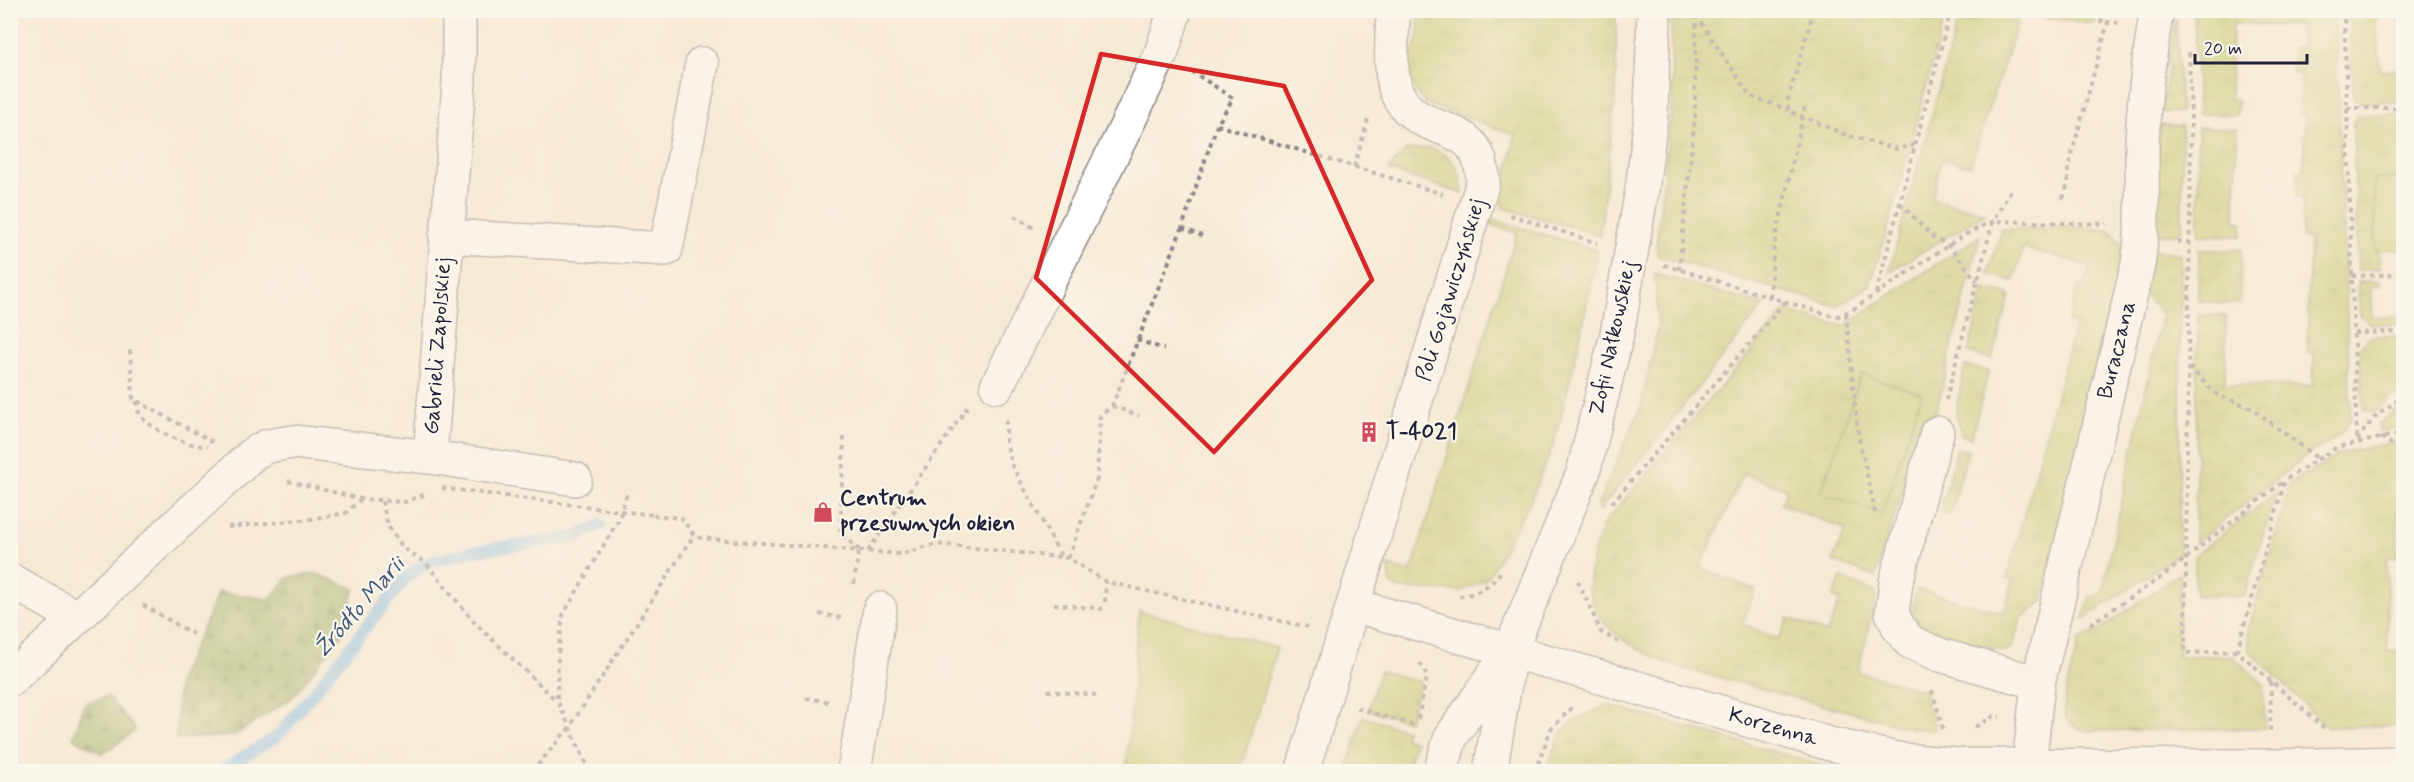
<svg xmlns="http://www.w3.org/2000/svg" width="2414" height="782" font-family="Mynerve,sans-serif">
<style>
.grass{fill:url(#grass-tufts);stroke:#707654;stroke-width:1.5}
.forest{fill:url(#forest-firs);stroke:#5c684e;stroke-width:1.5}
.park{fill:#bfcb6d;stroke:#707654;stroke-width:1.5}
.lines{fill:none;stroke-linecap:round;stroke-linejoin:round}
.stream{stroke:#75b8ea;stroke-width:12}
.minor-casing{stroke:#8c8688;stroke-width:36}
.path{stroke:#8c8688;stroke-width:4;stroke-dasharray:4.5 4.5;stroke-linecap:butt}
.minor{stroke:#fff;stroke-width:33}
.path-bridge{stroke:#8c8688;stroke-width:4;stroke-dasharray:4.5 4.5;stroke-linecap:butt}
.marked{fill:none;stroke:#d62828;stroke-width:4.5;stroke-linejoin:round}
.labels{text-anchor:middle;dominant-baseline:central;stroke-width:4.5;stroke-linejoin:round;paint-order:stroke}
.street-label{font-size:22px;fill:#22223b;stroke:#fbf7ec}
.poi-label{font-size:22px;font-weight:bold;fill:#22223b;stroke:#fbf7ec;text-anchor:start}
.water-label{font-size:24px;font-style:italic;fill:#3f5678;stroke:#fbf7ec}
</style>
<defs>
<pattern id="grass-tufts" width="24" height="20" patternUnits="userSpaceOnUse" patternTransform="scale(1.5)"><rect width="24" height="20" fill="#bfcb6d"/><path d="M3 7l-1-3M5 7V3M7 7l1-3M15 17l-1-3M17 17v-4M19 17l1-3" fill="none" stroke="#a4ae5f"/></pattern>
<pattern id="forest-firs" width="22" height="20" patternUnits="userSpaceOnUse" patternTransform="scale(1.5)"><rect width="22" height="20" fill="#97af60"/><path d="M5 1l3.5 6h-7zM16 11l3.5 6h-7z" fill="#7b8e50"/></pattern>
</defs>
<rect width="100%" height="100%" fill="#fbf7ec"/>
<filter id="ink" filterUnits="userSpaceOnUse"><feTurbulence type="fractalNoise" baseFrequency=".0167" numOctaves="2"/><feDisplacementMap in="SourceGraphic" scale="12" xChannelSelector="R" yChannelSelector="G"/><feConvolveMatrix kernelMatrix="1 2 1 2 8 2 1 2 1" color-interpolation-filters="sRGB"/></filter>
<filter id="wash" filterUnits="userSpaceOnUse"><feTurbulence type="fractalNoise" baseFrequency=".008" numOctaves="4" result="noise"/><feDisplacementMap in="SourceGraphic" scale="24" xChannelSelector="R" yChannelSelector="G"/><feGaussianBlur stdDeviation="1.35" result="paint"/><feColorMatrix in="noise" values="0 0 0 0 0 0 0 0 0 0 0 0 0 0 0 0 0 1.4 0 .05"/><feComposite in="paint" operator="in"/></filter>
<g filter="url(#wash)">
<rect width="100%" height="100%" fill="#f7ead6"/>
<!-- grass -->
<path class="grass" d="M 1418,11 L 1616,11 L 1616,89 L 1600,235 L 1503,208 L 1501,198 L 1516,135 L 1425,103 L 1412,85 L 1408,63 L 1419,37 Z
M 1671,11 L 1946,11 L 1893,212 L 1870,285 L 1838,306 L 1658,256 L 1656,247 L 1672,102 Z
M 1960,11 L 2099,11 L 2093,24 L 2020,15 L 1970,166 L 1942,159 L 1932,199 L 1986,213 L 1889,272 Z
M 2194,11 L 2335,11 L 2351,418 C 2345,435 2326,444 2311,452 L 2195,543 L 2198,315 L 2226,316 L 2225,385 L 2313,386 L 2314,353 L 2307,352 L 2310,238 L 2302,238 L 2303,198 L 2297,197 L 2298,170 L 2304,170 L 2305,115 L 2299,114 L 2300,74 L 2293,73 L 2293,47 L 2301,47 L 2301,26 L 2232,24 L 2230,99 L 2237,100 L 2237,115 L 2198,114 Z
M 2347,11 L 2375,11 L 2381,71 L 2403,69 L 2403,102 L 2359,103 L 2354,99 Z
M 2176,18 L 2181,112 L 2161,112 C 2168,81 2169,49 2176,18 Z
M 2357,115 L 2403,115 L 2403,178 L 2374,179 L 2376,249 L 2379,250 L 2380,269 L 2358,270 L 2353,124 Z
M 2160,125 L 2182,126 L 2182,229 L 2178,234 L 2153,234 Z
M 2198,127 L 2237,129 L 2235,221 L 2242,222 L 2242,236 L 2199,235 Z
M 1430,148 C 1454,155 1461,170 1463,194 L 1388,170 L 1406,150 Z
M 1491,219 L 1598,250 L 1578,347 L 1555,440 L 1530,502 L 1487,579 L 1461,591 L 1399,589 L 1391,584 L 1388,566 L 1411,572 L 1517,233 L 1489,224 Z
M 2081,227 L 2111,231 L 2120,241 L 2124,259 L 2042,602 L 2021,619 L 2012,648 L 2004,651 L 1925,631 L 1912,613 L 1916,589 L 2004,613 L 2013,580 L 2007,578 L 2075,325 L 2068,323 L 2078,286 L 2084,287 L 2090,266 L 2023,248 L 2014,281 L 1988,274 L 2002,229 Z
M 1980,236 L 1932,427 L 1923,429 L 1875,577 L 1833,561 L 1845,529 L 1781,504 L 1787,489 L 1743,474 L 1700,568 L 1755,590 L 1742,624 L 1779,639 L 1788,618 L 1827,633 L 1840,600 L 1833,597 L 1841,578 L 1877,593 L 1858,672 L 1926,691 L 1925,700 L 1935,728 L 1933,731 L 1912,728 L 1678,667 C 1641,653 1586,628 1589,579 C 1590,560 1597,543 1603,525 L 1785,311 L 1843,326 Z
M 2152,250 L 2181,254 L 2179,554 L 2084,619 L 2089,598 L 2102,593 L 2162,314 L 2143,293 Z
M 2199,250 L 2241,250 L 2240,304 L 2198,301 Z
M 1655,274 L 1764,305 L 1599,511 L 1597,506 L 1641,407 L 1658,327 Z
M 2380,281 L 2380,286 L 2371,287 L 2373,317 L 2403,317 L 2403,324 L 2371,324 L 2360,315 L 2358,282 Z
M 1984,289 L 2010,295 L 1992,359 L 1968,353 Z
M 2372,336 L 2404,336 L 2403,389 L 2373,413 L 2363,409 L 2360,346 Z
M 1965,366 L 1989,371 L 1971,438 L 1961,435 L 1956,411 Z
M 2403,404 L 2403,426 L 2380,431 L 2378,424 Z
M 2403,440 L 2403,473 L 2399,473 L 2398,557 L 2387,557 L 2387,651 L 2403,652 L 2403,725 L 2327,727 L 2249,650 L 2248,631 L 2290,484 L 2339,454 Z
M 1957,448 L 1968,451 L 1950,516 L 1940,513 Z
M 2276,493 L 2244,597 L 2195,595 L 2195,555 Z
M 2180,573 L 2178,656 L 2232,656 L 2263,683 L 2265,728 L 2085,731 C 2078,728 2070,725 2066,718 C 2059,702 2076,657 2080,639 L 2099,630 Z
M 1380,671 L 1420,682 L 1409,721 L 1368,710 Z
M 1607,705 L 1832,768 L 1847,771 L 1547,771 C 1561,724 1564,725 1607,705 Z
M 1363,717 L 1406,730 L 1404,738 L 1415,742 L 1406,771 L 1346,771 Z"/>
<!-- forest -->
<path class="forest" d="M 315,573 L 355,589 L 342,635 L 293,697 L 234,736 L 176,739 L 178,681 L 219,592 L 269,599 L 289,577 Z
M 108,696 L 136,730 L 103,754 L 73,738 L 85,703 Z"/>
<!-- park -->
<path class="park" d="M 2403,178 L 2403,249 L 2376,250 L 2374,179 Z
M 1861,374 L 1922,394 L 1882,513 L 1821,493 Z
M 1139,611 L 1277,648 L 1240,771 L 1126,771 Z"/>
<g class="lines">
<!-- stream -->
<path class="stream" d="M 220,772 L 280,734 L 406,578 L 426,563 L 469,552 L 576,537 L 600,525"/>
</g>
</g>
<g filter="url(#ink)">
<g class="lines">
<!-- minor casing -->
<g class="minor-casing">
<path id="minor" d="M 1393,10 C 1393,33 1388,73 1397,93 C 1419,142 1481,113 1483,182 L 1353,605 L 1830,744 L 1902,760 L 1957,765 L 2269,766 L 2404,763
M 446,236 L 666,249 L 702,64
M 997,386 L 1126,127 L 1162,51 L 1175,10
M 1937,433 L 1896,582 L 1892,613 L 1899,628 L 1910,642 L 1940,655 L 2038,683
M 430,457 L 575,479
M 10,580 L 76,617
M 10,680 L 254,453 L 267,446 L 293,442 L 430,457 L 459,83 L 459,10
M 2029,766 L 2038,683 L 2138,264 C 2144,226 2142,191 2142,153 C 2142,106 2149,57 2157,10
M 854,772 L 880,609
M 1302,772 L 1353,605
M 1440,772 L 1451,737 L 1510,651 L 1583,473 L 1617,334 L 1642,190 L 1651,117 L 1654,10
M 1490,772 L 1509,659"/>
</g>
<!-- path -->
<path class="path" d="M 1814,10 L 1787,102 L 1789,111 L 1846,135 L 1897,149 L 1914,145
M 2106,10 L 2101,22 L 2118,23
M 2344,10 L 2357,441
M 1696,15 L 1750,96 L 1789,110
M 2189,52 L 2191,119 L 2185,653 L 2237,651
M 1191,71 L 1233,98 L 1217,125 L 1443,194
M 2347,108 L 2404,108
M 1354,167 L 1369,116
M 2063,199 L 2068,183 L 2068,168 L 2108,22
M 1900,203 L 1933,237 L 1949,246 L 1977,281
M 1510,215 L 1597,243
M 1014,216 L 1036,229
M 1182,228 L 1202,236
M 2177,242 L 2190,242
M 1664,265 L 1836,317 L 1852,310 L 1964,235 L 1993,221 L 2107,224
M 1679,270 L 1695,117 L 1696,10
M 2352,276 L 2404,274
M 1876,293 L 1951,10
M 1770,297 L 1774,246 L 1805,106
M 1846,313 L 1858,433 L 1876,516
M 2354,333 L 2404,332
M 1137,340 L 1164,349
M 130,350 L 133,399 L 213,442
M 2189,367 L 2216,394 L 2251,408 L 2317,458
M 1946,400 L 1993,221 L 2011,190
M 136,401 C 137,406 138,411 140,415 C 150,430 191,448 208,446
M 1112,406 L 1139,416
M 1006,420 L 1006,441 L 1011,464 L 1062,558
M 844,437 L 840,532 L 859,550
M 2381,437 L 2404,452
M 2357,440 L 2374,418 L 2404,395
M 288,481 L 361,499 L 405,502 L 426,494
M 382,501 L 388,526 L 403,548 L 426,563 L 475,623 L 556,700
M 1612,503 L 1786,301
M 653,515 L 681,518 L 694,535 L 700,538 L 901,554 L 937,544 L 1068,558 L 1106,582 L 1308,627
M 228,527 L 311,519 L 346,513 L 361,499
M 868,551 L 969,405
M 1068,558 L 1097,479 L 1100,416 L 1112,406 L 1182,228 L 1217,125
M 1578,581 L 1601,632 L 1618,642
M 854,584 L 859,550
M 1459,596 C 1477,595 1492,585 1502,570
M 1105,602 L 1106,582
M 1054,604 L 1104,609
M 143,605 L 193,634
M 819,614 L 842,618
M 2090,624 L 2162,577 L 2285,480
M 2271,681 L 2237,651 L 2285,480 L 2337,447 L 2404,433
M 1932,690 L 1943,729
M 1047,691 L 1098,695
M 806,698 L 830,702
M 1357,708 L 1416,726
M 1418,719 L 1427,676 L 1420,663
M 1975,727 L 1994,716 L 2000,717
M 2270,731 L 2271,681 L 2324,728
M 1538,764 L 1551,729 L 1573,707
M 532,772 L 569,728 L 694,535
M 590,772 L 557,700 L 558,655 L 563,615 L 619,519 L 628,490"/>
<!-- minor -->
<use href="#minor" class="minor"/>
<!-- path-bridge -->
<path class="path-bridge" d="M 442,488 L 653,515"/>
</g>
</g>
<!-- marked area -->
<path d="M0 0H2414V782H0ZM 1101,54 L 1284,86 L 1372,280 L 1214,452 L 1036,278 Z" fill="#f7ead6" fill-opacity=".55" fill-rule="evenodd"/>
<path class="marked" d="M 1101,54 L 1284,86 L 1372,280 L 1214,452 L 1036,278 Z"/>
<!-- icons -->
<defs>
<g id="building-bare" transform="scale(1.62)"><path d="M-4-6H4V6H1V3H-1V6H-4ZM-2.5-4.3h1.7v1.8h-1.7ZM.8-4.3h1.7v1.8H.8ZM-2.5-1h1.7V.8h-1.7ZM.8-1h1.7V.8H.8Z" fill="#d1495b" stroke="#fbf7ec" stroke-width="2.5" paint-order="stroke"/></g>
<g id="shop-bare" transform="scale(1.62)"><path d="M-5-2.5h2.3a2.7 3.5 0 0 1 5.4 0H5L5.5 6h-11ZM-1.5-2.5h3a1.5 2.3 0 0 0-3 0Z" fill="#d1495b" stroke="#fbf7ec" stroke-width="2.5" paint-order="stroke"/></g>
</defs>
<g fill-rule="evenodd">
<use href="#building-bare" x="1369" y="432"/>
<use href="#shop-bare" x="823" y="512"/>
</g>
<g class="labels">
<!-- street labels -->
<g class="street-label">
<text transform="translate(1451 290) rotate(-73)">Poli Gojawiczyńskiej</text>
<text transform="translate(1613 338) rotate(-78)">Zofii Nałkowskiej</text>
<text transform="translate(438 346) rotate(-86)">Gabrieli Zapolskiej</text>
<text transform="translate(2117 350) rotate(-76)">Buraczana</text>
<text transform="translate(1773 727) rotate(16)">Korzenna</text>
</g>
<!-- poi labels -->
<g class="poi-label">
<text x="1386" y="432">T-4021</text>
<text x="840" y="499">Centrum<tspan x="840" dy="25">przesuwnych okien</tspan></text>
</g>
<!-- water labels -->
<g class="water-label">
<text transform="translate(360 607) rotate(-49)">Źródło Marii</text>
</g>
</g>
<!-- margin -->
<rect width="2414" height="782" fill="none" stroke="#fbf7ec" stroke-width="36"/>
<!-- scale -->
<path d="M2195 54v9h112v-9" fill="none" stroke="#22223b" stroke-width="3"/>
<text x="2204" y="54" font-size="18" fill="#22223b" stroke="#fbf7ec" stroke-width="4.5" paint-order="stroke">20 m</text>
</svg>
